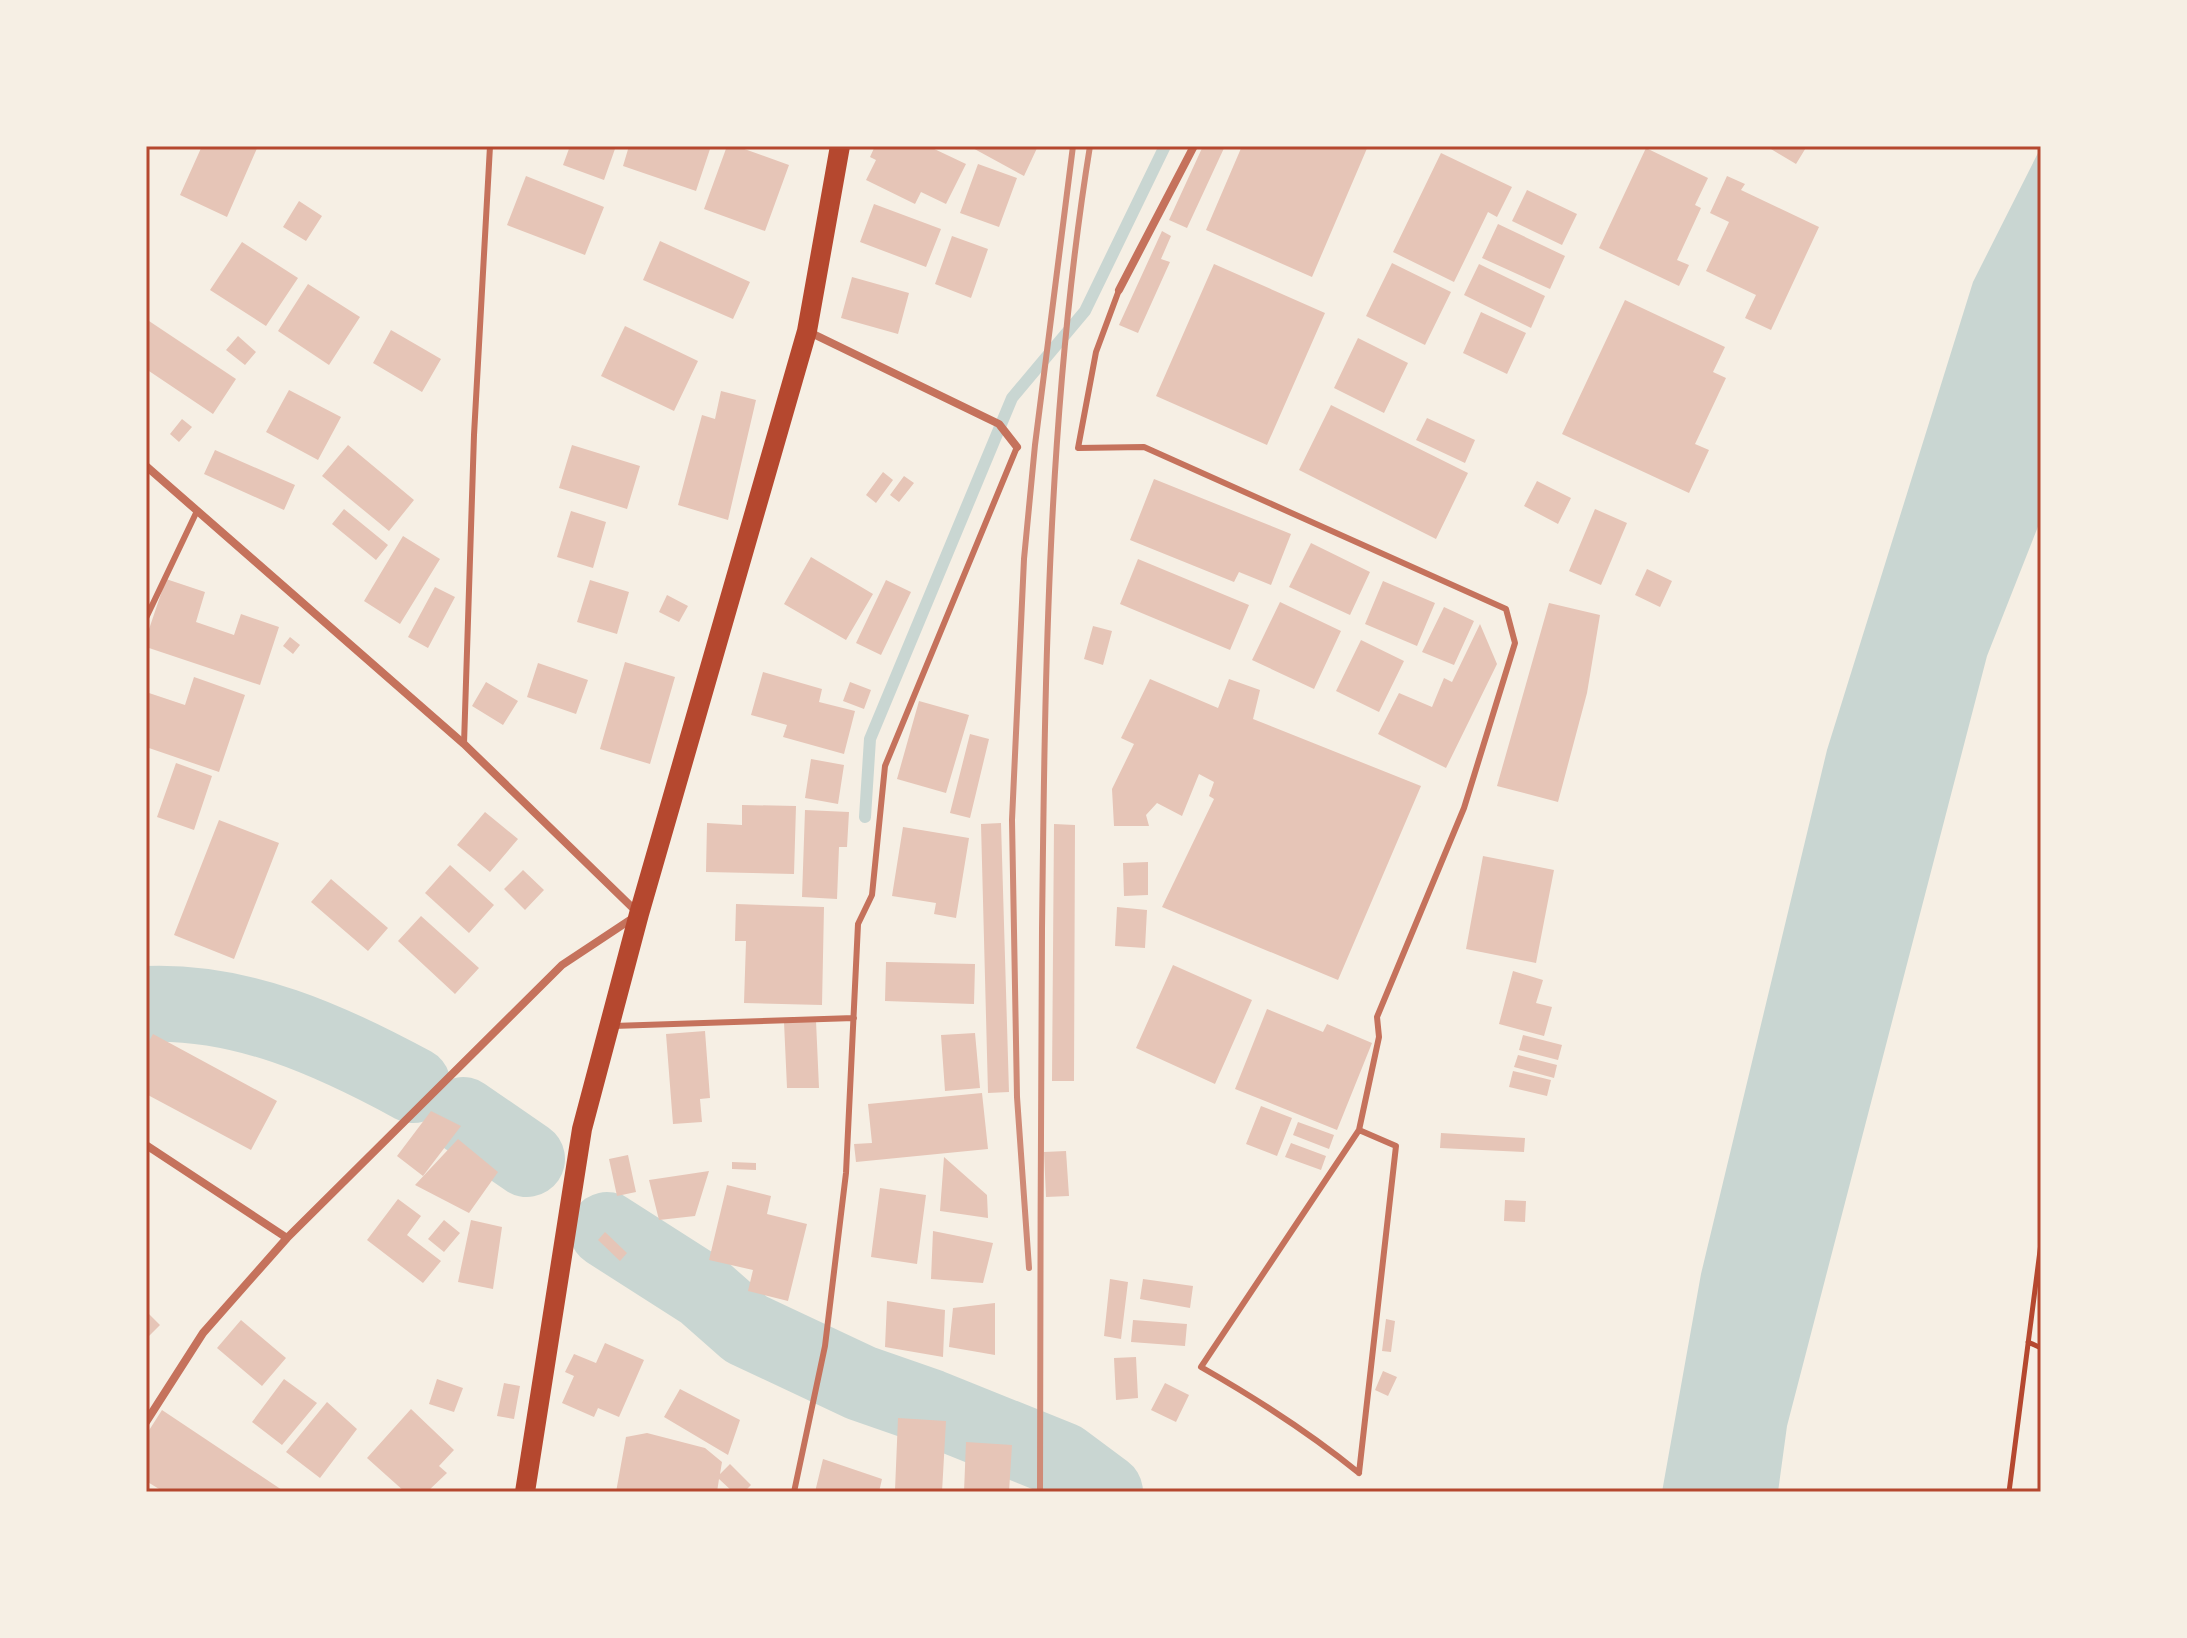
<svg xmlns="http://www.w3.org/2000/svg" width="2187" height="1638" font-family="'Fira Sans',sans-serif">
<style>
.water{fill:#c9d6d2}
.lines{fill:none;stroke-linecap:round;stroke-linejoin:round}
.stream{stroke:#c9d6d2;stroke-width:12}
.river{stroke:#c9d6d2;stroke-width:76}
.building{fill:#e6c5b7}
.path{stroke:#b5482f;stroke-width:5}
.service{stroke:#c5725c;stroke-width:6}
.minor{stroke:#c5725c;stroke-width:8}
.primary{stroke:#b5482f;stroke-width:20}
.rail{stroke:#cf8b77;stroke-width:6}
.neatline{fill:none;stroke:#b5482f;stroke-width:3}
</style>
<rect width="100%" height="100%" fill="#f6efe4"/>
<!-- water -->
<path class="water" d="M 2041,147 L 2041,519 L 1987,656 L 1787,1426 L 1778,1492 L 1662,1492 L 1701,1274 L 1827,750 L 1973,282 Z"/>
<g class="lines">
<!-- stream -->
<path class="stream" d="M 865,817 L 870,739 L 1012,398 L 1085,311 L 1165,146"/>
<!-- river -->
<path class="river" d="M 146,1004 C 242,1000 330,1040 413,1085
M 463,1115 L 527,1159
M 607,1230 L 704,1292 L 746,1329 L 861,1383 L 930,1407 L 1062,1460 L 1105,1492"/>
</g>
<!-- building -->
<path class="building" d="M 202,146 L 258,146 L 227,217 L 180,195 Z
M 570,146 L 616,146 L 604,180 L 563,165 Z
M 629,146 L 711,146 L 696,191 L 623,166 Z
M 727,146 L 736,146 L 789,165 L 765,231 L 704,209 Z
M 875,146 L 928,146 L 966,164 L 946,204 L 921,192 L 915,204 L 866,180 L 876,160 L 870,157 Z
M 969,146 L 1038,146 L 1024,176 Z
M 1203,146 L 1225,146 L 1187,228 L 1169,220 Z
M 1242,146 L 1368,146 L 1312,277 L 1206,230 Z
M 1766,146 L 1807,146 L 1796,164 Z
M 1646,148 L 1708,178 L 1695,205 L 1701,208 L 1677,260 L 1689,265 L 1679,286 L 1599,248 Z
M 1441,153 L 1512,187 L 1497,217 L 1488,212 L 1454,282 L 1393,252 Z
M 978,164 L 1017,178 L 999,227 L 960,213 Z
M 526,176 L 604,207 L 585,255 L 507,225 Z
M 1727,176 L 1745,184 L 1741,190 L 1819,227 L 1771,330 L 1745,318 L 1756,295 L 1706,271 L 1729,222 L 1710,213 Z
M 1527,190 L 1577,214 L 1562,245 L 1512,221 Z
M 299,201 L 322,216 L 306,241 L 283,227 Z
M 874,204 L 941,229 L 926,267 L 860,242 Z
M 1498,224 L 1565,256 L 1550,289 L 1482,258 Z
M 1162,231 L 1171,236 L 1161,259 L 1170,262 L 1138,333 L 1119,325 Z
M 952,236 L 988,249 L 971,298 L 935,284 Z
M 660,241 L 750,282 L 733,319 L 643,280 Z
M 242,242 L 298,278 L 266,326 L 210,290 Z
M 1392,263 L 1451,292 L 1425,345 L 1366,316 Z
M 1214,264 L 1325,313 L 1267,445 L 1156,396 Z
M 1479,264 L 1545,296 L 1531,328 L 1464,295 Z
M 852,277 L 909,293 L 898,334 L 841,318 Z
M 308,284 L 360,317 L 329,365 L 278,331 Z
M 1625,300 L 1725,347 L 1713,372 L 1726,378 L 1695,444 L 1709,450 L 1689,493 L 1562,434 Z
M 1481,312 L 1526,333 L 1507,374 L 1463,353 Z
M 146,319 L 236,379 L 213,414 L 146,369 Z
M 625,326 L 698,361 L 674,411 L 601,376 Z
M 391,330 L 441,359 L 422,392 L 373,363 Z
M 238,336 L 256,352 L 245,365 L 226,350 Z
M 1358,338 L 1408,363 L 1384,413 L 1334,388 Z
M 289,390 L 341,417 L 318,460 L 266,432 Z
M 721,391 L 756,400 L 728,520 L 678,505 L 702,415 L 715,419 Z
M 1331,405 L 1468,473 L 1436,539 L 1299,470 Z
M 1427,418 L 1475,440 L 1465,463 L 1416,440 Z
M 182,419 L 192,427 L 179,442 L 170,434 Z
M 348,445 L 414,500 L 389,531 L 322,476 Z
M 572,445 L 640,466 L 627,509 L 559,488 Z
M 215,450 L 295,485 L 284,510 L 204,474 Z
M 883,472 L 893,480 L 876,503 L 866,495 Z
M 904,476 L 914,483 L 899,502 L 890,495 Z
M 1154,479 L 1291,534 L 1271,585 L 1239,572 L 1234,582 L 1130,540 Z
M 1537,481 L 1571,498 L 1558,524 L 1524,506 Z
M 344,509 L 388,545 L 376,560 L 332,524 Z
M 1595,509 L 1627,523 L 1601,585 L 1569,571 Z
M 571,511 L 606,522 L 593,568 L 557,557 Z
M 403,536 L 440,559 L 400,624 L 364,601 Z
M 1311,543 L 1370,572 L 1350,615 L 1289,587 Z
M 811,557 L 873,594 L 846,640 L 784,604 Z
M 1138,559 L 1249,605 L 1230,650 L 1120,604 Z
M 1647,569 L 1672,581 L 1660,607 L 1635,595 Z
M 166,579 L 205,592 L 196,622 L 234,635 L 241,614 L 279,627 L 260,685 L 146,647 L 146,638 Z
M 590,580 L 629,592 L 617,634 L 577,622 Z
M 886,580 L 911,592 L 881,655 L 856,643 Z
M 1383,581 L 1435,603 L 1417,646 L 1365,624 Z
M 435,587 L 455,597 L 428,648 L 408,637 Z
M 667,595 L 688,606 L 679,622 L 659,612 Z
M 1280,602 L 1341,631 L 1314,689 L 1252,660 Z
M 1549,603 L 1600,615 L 1587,693 L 1558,802 L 1497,786 Z
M 1444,607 L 1474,621 L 1454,665 L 1422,652 Z
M 1480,624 L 1497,664 L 1446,768 L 1378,734 L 1399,693 L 1432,707 L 1444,678 L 1452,682 Z
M 1093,626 L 1112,631 L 1103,665 L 1084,659 Z
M 290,637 L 300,645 L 293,654 L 283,646 Z
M 1361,640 L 1404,661 L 1379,712 L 1336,691 Z
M 625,662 L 675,677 L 650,764 L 600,749 Z
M 538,663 L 588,680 L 576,714 L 527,697 Z
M 763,672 L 822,689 L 819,702 L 855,711 L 844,754 L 783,737 L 787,725 L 751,715 Z
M 194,677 L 245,695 L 219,772 L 146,747 L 146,692 L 185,705 Z
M 1150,679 L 1218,708 L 1229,679 L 1260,690 L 1253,719 L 1421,786 L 1338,980 L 1162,907 L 1214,799 L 1209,796 L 1214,782 L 1199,774 L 1182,816 L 1157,803 L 1146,815 L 1149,826 L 1114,826 L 1112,789 L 1134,744 L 1121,738 Z
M 486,682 L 518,701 L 503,725 L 472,706 Z
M 850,682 L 871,690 L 864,709 L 843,701 Z
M 919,701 L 969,715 L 946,793 L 897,779 Z
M 970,734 L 989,739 L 970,818 L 950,813 Z
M 811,759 L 844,765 L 838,804 L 805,798 Z
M 176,763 L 212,776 L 194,830 L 157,817 Z
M 742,805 L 796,806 L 794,874 L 706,872 L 707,823 L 742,825 Z
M 805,810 L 849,812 L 847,847 L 839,847 L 837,899 L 802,897 Z
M 485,812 L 518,839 L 490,872 L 457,845 Z
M 219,820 L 279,843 L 234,959 L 174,935 Z
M 1001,823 L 1009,1092 L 988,1093 L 981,824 Z
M 1054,824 L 1075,825 L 1074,1081 L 1052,1081 Z
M 903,827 L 969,838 L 956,918 L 934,914 L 936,903 L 892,896 Z
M 1483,856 L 1554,870 L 1536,963 L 1466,949 Z
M 1148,862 L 1148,895 L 1124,896 L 1123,863 Z
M 450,865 L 494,905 L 469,933 L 425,893 Z
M 523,870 L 544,890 L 525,910 L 504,889 Z
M 331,879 L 388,928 L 368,951 L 311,902 Z
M 736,904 L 824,907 L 822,1005 L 744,1003 L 746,941 L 735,941 Z
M 1117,907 L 1147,910 L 1145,948 L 1115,946 Z
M 421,916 L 479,968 L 455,994 L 398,941 Z
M 886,962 L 975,964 L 974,1004 L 885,1001 Z
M 1173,965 L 1252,1000 L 1215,1084 L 1136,1048 Z
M 1513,971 L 1543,980 L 1536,1003 L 1552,1007 L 1544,1036 L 1499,1024 Z
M 1267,1009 L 1323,1032 L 1327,1024 L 1372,1043 L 1337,1130 L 1235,1089 Z
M 816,1021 L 819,1088 L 787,1088 L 784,1022 Z
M 705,1031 L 710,1098 L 700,1099 L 702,1122 L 673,1124 L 666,1034 Z
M 975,1033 L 980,1088 L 945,1091 L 941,1035 Z
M 153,1034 L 277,1101 L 251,1150 L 146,1094 L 146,1047 Z
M 1523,1035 L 1562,1045 L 1558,1060 L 1519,1050 Z
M 1518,1055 L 1557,1065 L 1554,1078 L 1514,1067 Z
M 1513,1071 L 1551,1080 L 1547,1096 L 1509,1087 Z
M 982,1093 L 988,1149 L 856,1162 L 854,1144 L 872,1143 L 868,1104 Z
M 1261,1106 L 1292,1118 L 1277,1156 L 1246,1144 Z
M 431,1111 L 461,1126 L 423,1176 L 397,1156 Z
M 1298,1122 L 1334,1135 L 1329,1149 L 1293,1135 Z
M 1441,1133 L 1525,1138 L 1524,1152 L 1440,1148 Z
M 458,1139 L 498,1172 L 469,1213 L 415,1185 Z
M 1291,1143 L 1326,1156 L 1321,1170 L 1285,1157 Z
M 1066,1151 L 1069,1196 L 1046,1197 L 1044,1152 Z
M 628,1155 L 636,1192 L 617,1196 L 609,1159 Z
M 944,1157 L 987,1195 L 988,1218 L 940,1211 Z
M 732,1162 L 756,1163 L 756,1170 L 732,1169 Z
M 709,1171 L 695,1216 L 659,1220 L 649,1180 Z
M 727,1185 L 771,1196 L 767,1214 L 807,1224 L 788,1301 L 748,1291 L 753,1270 L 709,1260 Z
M 880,1188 L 926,1195 L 917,1264 L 871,1257 Z
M 398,1199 L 421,1216 L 407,1235 L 441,1261 L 423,1283 L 367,1240 Z
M 1505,1200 L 1526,1201 L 1525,1222 L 1504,1221 Z
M 444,1220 L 460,1233 L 444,1252 L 428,1239 Z
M 471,1220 L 502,1227 L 493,1289 L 458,1282 Z
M 933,1231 L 993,1243 L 983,1283 L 931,1279 Z
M 605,1232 L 627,1253 L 620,1261 L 598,1240 Z
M 1110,1279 L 1128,1282 L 1121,1339 L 1104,1336 Z
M 1143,1279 L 1193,1286 L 1190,1308 L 1140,1299 Z
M 887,1301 L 945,1310 L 943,1357 L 885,1347 Z
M 995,1303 L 995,1355 L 949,1347 L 953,1308 Z
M 146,1311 L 160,1325 L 146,1339 Z
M 1386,1319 L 1395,1321 L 1391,1352 L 1382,1351 Z
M 241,1320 L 286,1358 L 262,1386 L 217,1348 Z
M 1133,1320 L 1187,1324 L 1185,1346 L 1131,1342 Z
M 605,1343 L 644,1360 L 619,1417 L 598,1408 L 594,1417 L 562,1403 L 574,1376 L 565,1372 L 574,1354 L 596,1363 Z
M 1136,1357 L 1138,1398 L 1116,1400 L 1114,1358 Z
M 1383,1371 L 1397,1377 L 1388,1396 L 1375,1390 Z
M 284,1379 L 317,1403 L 282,1445 L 252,1422 Z
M 437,1379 L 463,1388 L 454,1412 L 429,1404 Z
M 504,1383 L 520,1386 L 514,1419 L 497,1416 Z
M 1165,1383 L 1189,1395 L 1176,1422 L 1151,1410 Z
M 680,1389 L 740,1420 L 728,1455 L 664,1417 Z
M 327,1402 L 357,1429 L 320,1478 L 286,1452 Z
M 411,1409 L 454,1450 L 439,1466 L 447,1473 L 427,1492 L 405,1492 L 367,1458 Z
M 162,1410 L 285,1492 L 164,1492 L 146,1481 L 146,1435 Z
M 898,1418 L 946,1421 L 942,1492 L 895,1490 Z
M 647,1433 L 705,1448 L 722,1462 L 720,1474 L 730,1464 L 751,1485 L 744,1492 L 733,1492 L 719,1479 L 717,1492 L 616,1492 L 626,1437 Z
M 966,1442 L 1012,1445 L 1009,1492 L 964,1492 Z
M 823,1459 L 882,1479 L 879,1492 L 815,1492 Z"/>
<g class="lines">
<!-- path -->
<path class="path" d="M 2028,1342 L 2041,1348
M 2009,1492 L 2041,1243"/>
<!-- service -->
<path class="service" d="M 1119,290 L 1096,352 L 1078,448 L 1144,447 L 1506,609 L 1515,643 L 1464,808 L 1377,1017 L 1379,1037 L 1359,1130 L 1396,1146 L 1359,1473
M 146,618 L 197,511
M 464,744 L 474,435 L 490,146
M 613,1026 L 854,1018
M 1359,1473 C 1309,1432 1257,1399 1201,1367 L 1359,1130
M 794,1492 L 825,1346 L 846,1173 L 858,924 L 872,895 L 885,766 L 1017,447"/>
<!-- minor -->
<path class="minor" d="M 1119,290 L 1194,146
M 807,331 L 999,424 L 1017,447
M 146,466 L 464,744 L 639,914 L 562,965 L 287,1238 L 203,1333 L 146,1422
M 146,1145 L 287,1238"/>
<!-- primary -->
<path class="primary" d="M 525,1492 L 582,1129 L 639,914 L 807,331 L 840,146"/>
<!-- rail -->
<path class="rail" d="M 1029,1268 L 1017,1097 L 1012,820 L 1024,559 L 1035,445 L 1073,146
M 1040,1492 C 1040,1305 1041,1117 1042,930 C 1045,668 1048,405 1090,146"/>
</g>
<!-- border -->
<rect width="2187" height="1638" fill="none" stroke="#f6efe4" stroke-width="296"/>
<rect x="148" y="148" width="1891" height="1342" class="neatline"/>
</svg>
